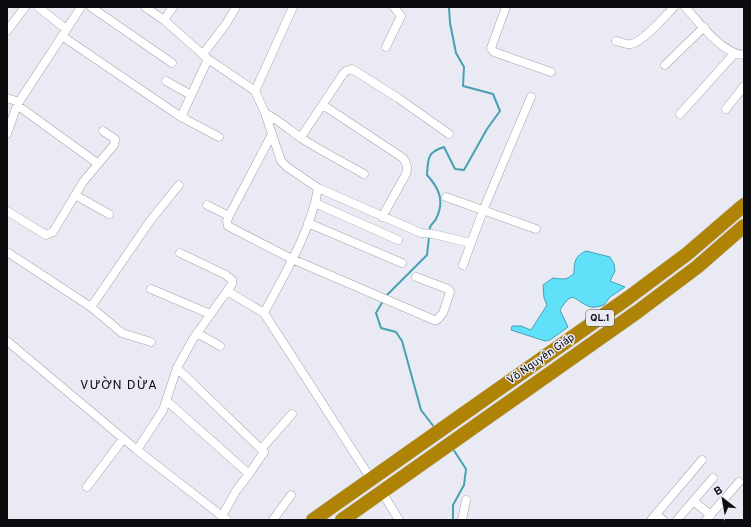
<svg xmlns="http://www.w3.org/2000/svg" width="751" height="527" font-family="Overpass,sans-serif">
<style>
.water{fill:#61e0f9;stroke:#47a0b3}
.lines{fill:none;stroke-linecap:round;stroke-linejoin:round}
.stream{stroke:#47a0b3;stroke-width:2}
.street-casing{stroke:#a1a3ab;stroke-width:9}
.highway-casing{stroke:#c9caca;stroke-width:15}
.street{stroke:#fff;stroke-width:8}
.highway{stroke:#af8305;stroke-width:14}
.labels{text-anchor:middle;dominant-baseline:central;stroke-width:3;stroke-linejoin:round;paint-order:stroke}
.shield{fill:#e9eaf3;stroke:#4e4f53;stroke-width:1}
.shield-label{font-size:10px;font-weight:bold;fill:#0b0c0f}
.street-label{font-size:11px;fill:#0b0c0f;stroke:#e9eaf3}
.quarter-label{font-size:13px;letter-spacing:1px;fill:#0b0c0f;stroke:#e9eaf3}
</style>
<rect width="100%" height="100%" fill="#e9eaf3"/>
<!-- water -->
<path class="water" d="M 586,251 L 610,257 L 614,264 L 615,271 L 610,281 L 625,287 L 610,297 L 604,305 C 600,306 595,308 591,307 C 574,302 574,287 560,310 L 568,327 L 550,340 L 545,341 L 511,330 L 512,326 L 521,326 L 531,330 L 547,305 L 544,298 L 543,285 L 553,278 C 563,279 567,281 574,273 C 574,262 575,256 586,251 Z"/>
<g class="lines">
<!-- stream -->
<path class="stream" d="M 429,232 C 429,225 433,224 436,219 C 445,201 439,188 427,175 C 428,159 427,152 444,147 L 455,169 L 464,170 L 487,129 L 500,111 L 493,94 L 463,86 L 464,67 L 456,53 L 450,23 L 449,7
M 385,297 L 427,255 L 429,237
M 383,301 L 376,313 L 381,328 L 396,332 L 402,341 L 421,410 L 434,427
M 453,449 L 466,469 L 464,485 L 453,505 L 453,520"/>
<!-- street casing -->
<g class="street-casing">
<path id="street" d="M 38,7 L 66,29
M 91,7 L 172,63
M 145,7 L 164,20 L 208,59 L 255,91 L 265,113 L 281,161 L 287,167 L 318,188 C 312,229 283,277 264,313 L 371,479
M 506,7 L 491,48 L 494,52 L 551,72
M 685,7 C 699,22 722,54 744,55
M 164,20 L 173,7
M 7,31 L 25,7
M 62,36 L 181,117 L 219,137
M 616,41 C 621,42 627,45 631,44 C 643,42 665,16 674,7
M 386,47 L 401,16 L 394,7
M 203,54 L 226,24 L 236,7
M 665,65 L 704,27
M 166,81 L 191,95
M 255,91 L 293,7
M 7,98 L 19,102
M 17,105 L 97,163
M 323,105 L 403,158 C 407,164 408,167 406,174 L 382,217
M 726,109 L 744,86
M 265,113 C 278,120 289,129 301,138 C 321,151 343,162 364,174
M 680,114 L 734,54
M 181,117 L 208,59
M 7,134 L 17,105 L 81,7
M 301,137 L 343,74 L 346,71 L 352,69 L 398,98 L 449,134
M 318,188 L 421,233 L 433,234 L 470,243
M 75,195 L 109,214
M 446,197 L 536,229
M 315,203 L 398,240
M 207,205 L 229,216 L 272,134
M 7,211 L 46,235 L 53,232 L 83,182 L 114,145 L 115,139 L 103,131
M 229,216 L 227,221 L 228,226 L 292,259 L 434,320 L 437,320 L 443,313 L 450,292 L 448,289 L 416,277
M 308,223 L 402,263
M 7,252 L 91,307 L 150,221 L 179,185
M 463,265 L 484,208 L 531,97
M 151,289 L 210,314
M 227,291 L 264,313
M 91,307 L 122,333 L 151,342
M 197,333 L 220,346
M 7,341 L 137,450 L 227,520
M 177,368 L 264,452 L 249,474 L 236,491 L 222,516
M 167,401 L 249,474
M 262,448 L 292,414
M 137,450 L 163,410 L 177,368 L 193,339 L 232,284 L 232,280 L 226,275 L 180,253
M 87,487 L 123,439
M 382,492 L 399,520
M 693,501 L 711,515
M 656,514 L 663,520
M 273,520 L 291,495
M 462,520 L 466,500
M 651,520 L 702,460
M 677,520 L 713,478
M 706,520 L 739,482"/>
</g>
<!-- highway casing -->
<g class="highway-casing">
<path id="highway" d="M 313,520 L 628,298 L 687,254 L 744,205
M 342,520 L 637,312 L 697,267 L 744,226"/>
</g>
<!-- street -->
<use href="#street" class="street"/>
<!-- highway -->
<use href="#highway" class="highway"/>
</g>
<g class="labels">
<!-- shield labels -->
<rect class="shield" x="586" y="310" width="28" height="16" rx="3"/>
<g class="shield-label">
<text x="600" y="318">QL.1</text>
</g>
<!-- street labels -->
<g class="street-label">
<text transform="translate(541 359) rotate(-35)">Võ Nguyên Giáp</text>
</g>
<!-- quarter labels -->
<g class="quarter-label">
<text x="119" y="386">VƯỜN DỪA</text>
</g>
</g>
<!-- border -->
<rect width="751" height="527" fill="none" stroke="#0b0c0f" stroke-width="16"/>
<!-- north arrow -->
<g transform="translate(723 499) rotate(329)" stroke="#e9eaf3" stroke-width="3" paint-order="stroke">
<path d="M0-3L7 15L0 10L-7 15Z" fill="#0b0c0f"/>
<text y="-6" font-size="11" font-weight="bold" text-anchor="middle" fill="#0b0c0f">B</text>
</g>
</svg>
